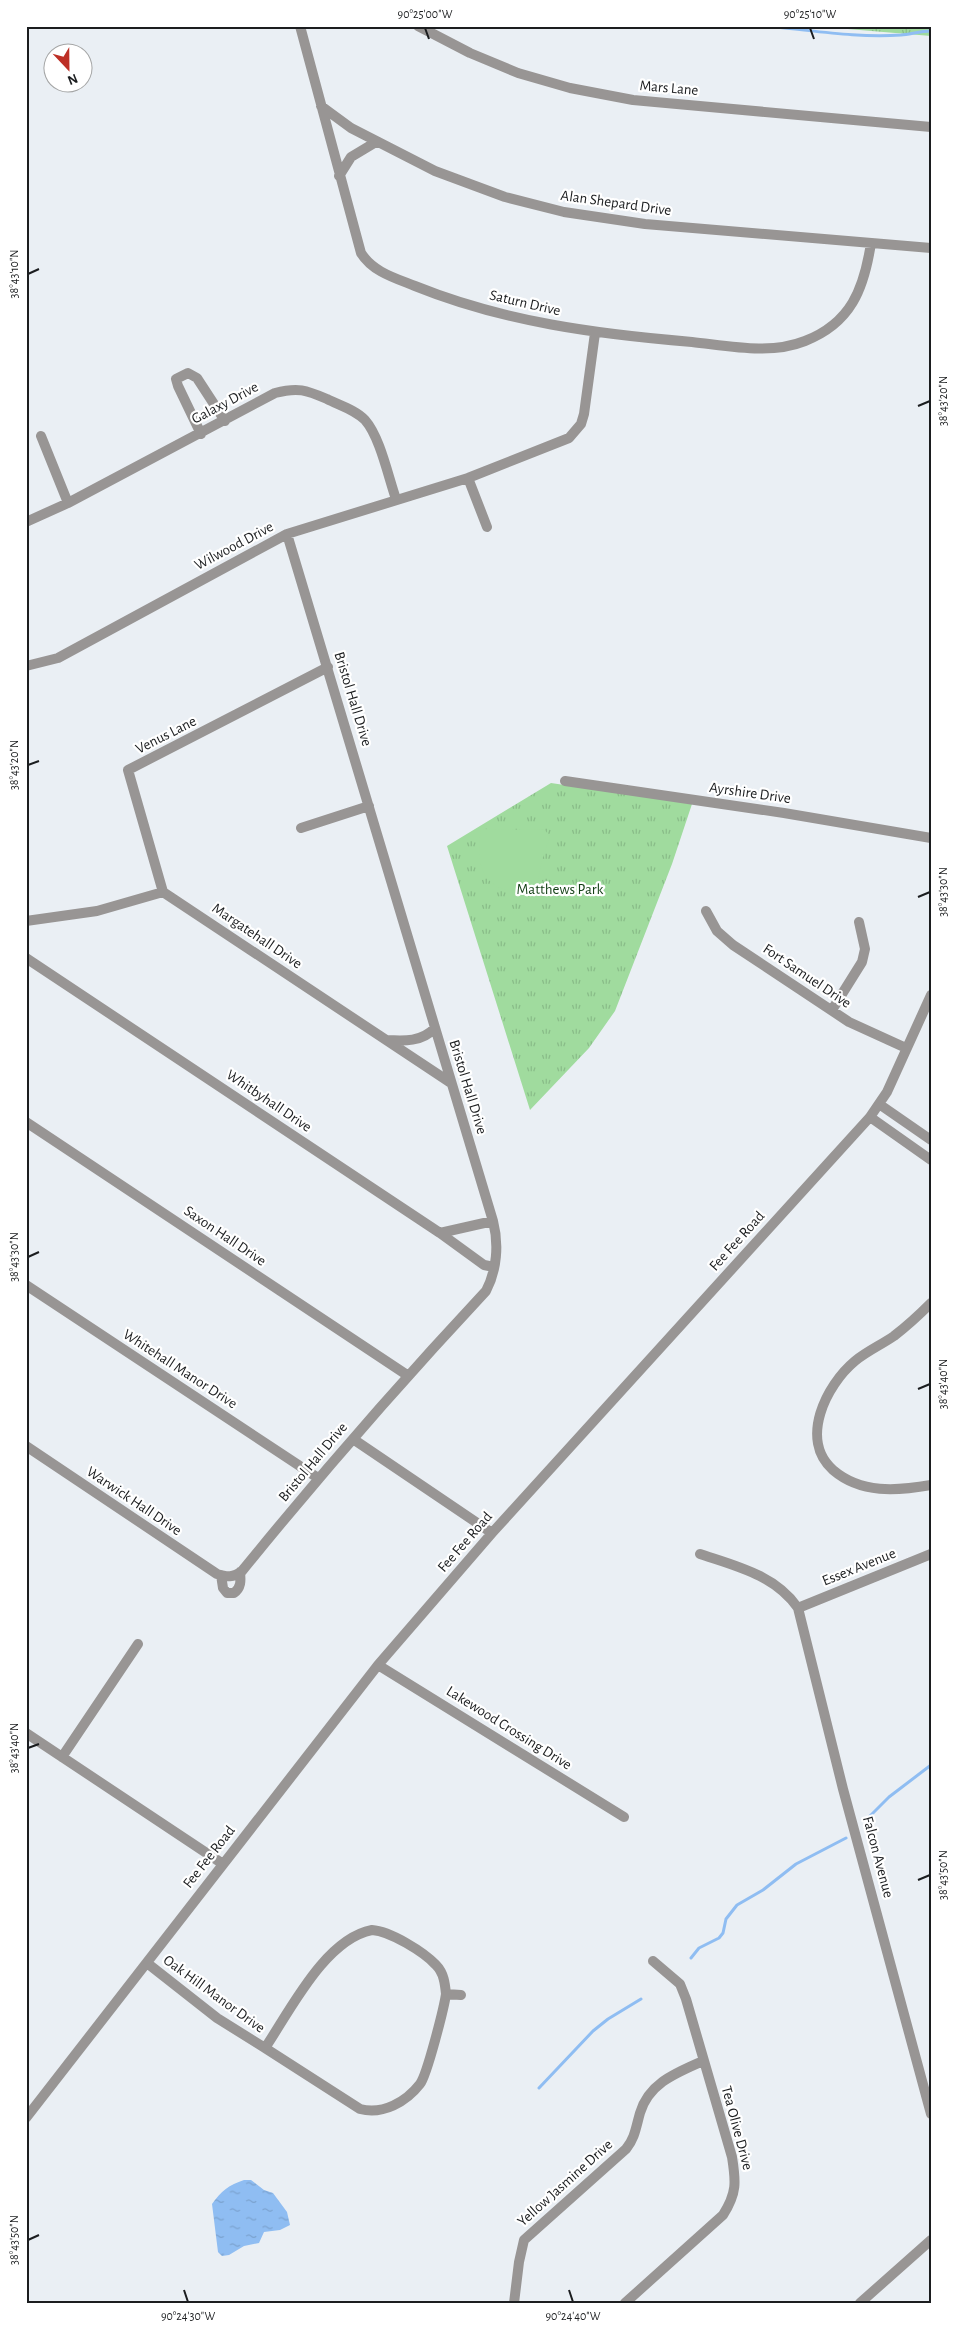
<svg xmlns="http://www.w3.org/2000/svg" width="957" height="2329" font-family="'Alegreya Sans',sans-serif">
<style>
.grass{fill:url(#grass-tufts)}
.pitch{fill:#a0db9e}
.water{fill:url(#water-ripples)}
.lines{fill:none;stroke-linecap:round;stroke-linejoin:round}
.stream{stroke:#8fbdf2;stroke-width:3}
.minor{stroke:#989594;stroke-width:10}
.ticks{fill:none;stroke:#1b1d1f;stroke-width:2}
.labels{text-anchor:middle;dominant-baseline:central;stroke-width:4.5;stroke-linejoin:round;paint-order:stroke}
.street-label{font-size:15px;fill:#1b1d1f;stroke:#fff}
.park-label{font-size:15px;fill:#123f14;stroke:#fff}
.neatline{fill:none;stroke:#1b1d1f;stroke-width:2}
.ticks-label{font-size:12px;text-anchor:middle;fill:#1b1d1f}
</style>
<defs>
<pattern id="grass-tufts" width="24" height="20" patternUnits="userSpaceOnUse" patternTransform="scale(1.25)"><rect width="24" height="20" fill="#a0db9e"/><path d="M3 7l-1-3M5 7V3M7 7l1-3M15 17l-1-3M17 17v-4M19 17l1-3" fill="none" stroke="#89bc88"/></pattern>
<pattern id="water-ripples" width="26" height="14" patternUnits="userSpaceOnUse" patternTransform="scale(1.25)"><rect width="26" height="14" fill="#8fbdf2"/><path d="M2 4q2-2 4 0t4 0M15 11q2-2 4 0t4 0" fill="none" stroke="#7ba2cf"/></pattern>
</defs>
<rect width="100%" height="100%" fill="#eaeff4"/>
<!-- grass -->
<path class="grass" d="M 812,26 L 931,26 L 931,36 Z
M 551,783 L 692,804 L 672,864 L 615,1011 L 589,1048 L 530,1110 L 447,846 Z"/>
<!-- pitch -->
<path class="pitch" d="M 481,829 L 545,830 L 550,837 L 542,860 L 536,890 C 488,896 474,875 481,829 Z"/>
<!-- water -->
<path class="water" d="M 244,2180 L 251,2180 L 264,2190 L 273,2193 L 287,2212 L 290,2225 L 280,2230 L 264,2232 L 259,2243 L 244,2246 L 229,2255 L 222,2256 L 218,2252 L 212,2204 C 221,2191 229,2185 244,2180 Z"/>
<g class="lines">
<!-- stream -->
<path class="stream" d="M 688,26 C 717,29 746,24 775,27 C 817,31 858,38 901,35 C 911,34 921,31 931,31
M 866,1820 L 889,1797 L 931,1765
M 691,1958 L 699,1948 L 719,1938 L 723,1933 L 726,1919 L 737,1905 L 763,1890 L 796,1864 L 846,1838
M 539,2088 L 593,2031 L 608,2019 L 641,1999"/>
<!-- minor -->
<path class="minor" d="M 300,26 L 361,253 C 373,272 395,278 415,286 C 504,322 597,334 692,342 C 729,346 770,355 805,341 C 851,323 864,289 871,243
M 418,26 L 470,53 L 518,73 L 570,88 L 633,100 L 931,127
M 321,106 L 351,128 L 435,171 L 505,197 L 564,212 L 645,224 L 931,248
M 339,176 L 351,157 L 376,142
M 201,434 L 178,386 L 176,379 L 188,373 L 197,378 L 225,421
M 41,436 L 68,503
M 468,478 L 487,527
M 26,522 L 68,503 L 275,393 C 298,387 306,390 327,399 C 339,405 356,410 365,420 C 380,437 388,476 396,499
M 26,666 L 58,658 L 287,534 L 468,478 L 569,438 L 581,424 L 584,414 L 595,333
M 565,781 L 784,813 L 931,838
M 301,828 L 369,806
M 163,892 L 128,770 L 328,667
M 706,911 L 717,931 L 733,945 L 849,1022 L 906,1048
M 26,921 L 97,911 L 163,892 L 451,1083
M 26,958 L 440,1233 L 484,1265 L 494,1267
M 832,1010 L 862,962 L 865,949 L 859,922
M 387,1040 C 404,1041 422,1042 435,1028
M 879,1104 L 931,1140
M 870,1117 L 931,1160
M 26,1122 L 407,1375
M 440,1233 L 493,1221
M 26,1285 L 318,1478
M 931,1303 C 919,1315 907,1326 894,1336 C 881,1345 867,1351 855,1361 C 826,1385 799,1440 833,1470 C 861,1494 897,1491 931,1485
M 353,1439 L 492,1533
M 26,1446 L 217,1574 C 227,1577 233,1578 242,1571 C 320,1475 401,1382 486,1291 C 497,1270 499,1244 493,1221 L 287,534
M 700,1554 C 736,1566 775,1575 798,1608 L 843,1789 L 931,2114
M 221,1575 L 223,1588 L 227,1593 L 234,1593 C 241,1588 241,1581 240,1572
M 798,1608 L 931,1554
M 378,1665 L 624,1817
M 26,1733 L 223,1864
M 62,1757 L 138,1644
M 372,1930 C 390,1931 424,1952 436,1965 C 444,1973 445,1984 446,1994 C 444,2008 427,2075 420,2084 C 406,2102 383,2115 360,2109 L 265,2048 C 290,2011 325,1939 372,1930 Z
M 147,1963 L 217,2018 L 265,2048
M 446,1994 L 461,1995
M 26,2118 L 378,1665 L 492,1533 L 870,1117 L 887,1092 L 931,995
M 514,2303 L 519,2262 L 524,2240 L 626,2149 C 635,2138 636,2127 640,2113 C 649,2083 676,2073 703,2061
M 625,2303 L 723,2215 C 737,2193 736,2182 732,2157 L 686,1999 L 680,1984 L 653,1961
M 860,2303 L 931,2240"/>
</g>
<!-- ticks -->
<path class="ticks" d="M 425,28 L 429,39M 810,28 L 814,39M 28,274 L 39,269M 918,406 L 930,401M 28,765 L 39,761M 918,897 L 930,892M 28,1257 L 39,1252M 918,1389 L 930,1384M 28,1748 L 39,1744M 918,1880 L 930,1875M 28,2240 L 39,2235M 184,2290 L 188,2302M 569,2290 L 573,2302"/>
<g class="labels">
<!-- street labels -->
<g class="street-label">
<text transform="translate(669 88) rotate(5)">Mars Lane</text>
<text transform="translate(616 203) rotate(8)">Alan Shepard Drive</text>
<text transform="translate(525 303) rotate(13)">Saturn Drive</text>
<text transform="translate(225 403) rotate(-28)">Galaxy Drive</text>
<text transform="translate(234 546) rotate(-28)">Wilwood Drive</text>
<text transform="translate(353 699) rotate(73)">Bristol Hall Drive</text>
<text transform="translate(166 735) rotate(-27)">Venus Lane</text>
<text transform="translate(750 793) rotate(8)">Ayrshire Drive</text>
<text transform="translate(257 936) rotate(34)">Margatehall Drive</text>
<text transform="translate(807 976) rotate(34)">Fort Samuel Drive</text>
<text transform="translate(468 1087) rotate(73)">Bristol Hall Drive</text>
<text transform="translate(269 1101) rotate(34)">Whitbyhall Drive</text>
<text transform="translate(225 1236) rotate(34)">Saxon Hall Drive</text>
<text transform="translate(737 1241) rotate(-48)">Fee Fee Road</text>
<text transform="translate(180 1369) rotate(33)">Whitehall Manor Drive</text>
<text transform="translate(313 1462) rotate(-50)">Bristol Hall Drive</text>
<text transform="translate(134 1501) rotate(34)">Warwick Hall Drive</text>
<text transform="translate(465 1542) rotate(-49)">Fee Fee Road</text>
<text transform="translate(859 1567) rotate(-22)">Essex Avenue</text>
<text transform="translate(509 1728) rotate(32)">Lakewood Crossing Drive</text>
<text transform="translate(209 1857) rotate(-52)">Fee Fee Road</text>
<text transform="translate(878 1857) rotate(75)">Falcon Avenue</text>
<text transform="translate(214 1994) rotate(36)">Oak Hill Manor Drive</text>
<text transform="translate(737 2128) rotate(75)">Tea Olive Drive</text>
<text transform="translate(565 2183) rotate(-42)">Yellow Jasmine Drive</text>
</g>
<!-- park labels -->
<g class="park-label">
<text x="560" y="889">Matthews Park</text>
</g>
</g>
<!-- border -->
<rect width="957" height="2329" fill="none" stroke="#ffffff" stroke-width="55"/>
<!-- north arrow -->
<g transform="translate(68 68) rotate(158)"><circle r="24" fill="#ffffff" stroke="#a4a5a5"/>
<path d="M0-4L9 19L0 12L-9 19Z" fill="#bd2f25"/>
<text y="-8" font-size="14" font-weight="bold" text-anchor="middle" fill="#1b1d1f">N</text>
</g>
<rect x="28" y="28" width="902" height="2274" class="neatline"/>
<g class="ticks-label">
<text x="425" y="18">90°25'00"W</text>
<text x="810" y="18">90°25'10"W</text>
<text transform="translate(14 274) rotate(-90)" y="4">38°43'10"N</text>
<text transform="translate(943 401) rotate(-90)" y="4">38°43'20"N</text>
<text transform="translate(14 765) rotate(-90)" y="4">38°43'20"N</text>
<text transform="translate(943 892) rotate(-90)" y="4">38°43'30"N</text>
<text transform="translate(14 1257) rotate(-90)" y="4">38°43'30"N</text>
<text transform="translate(943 1384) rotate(-90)" y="4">38°43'40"N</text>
<text transform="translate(14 1748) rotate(-90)" y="4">38°43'40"N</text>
<text transform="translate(943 1875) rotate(-90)" y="4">38°43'50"N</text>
<text transform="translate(14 2240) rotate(-90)" y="4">38°43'50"N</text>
<text x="188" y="2320">90°24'30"W</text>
<text x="573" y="2320">90°24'40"W</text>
</g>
</svg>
